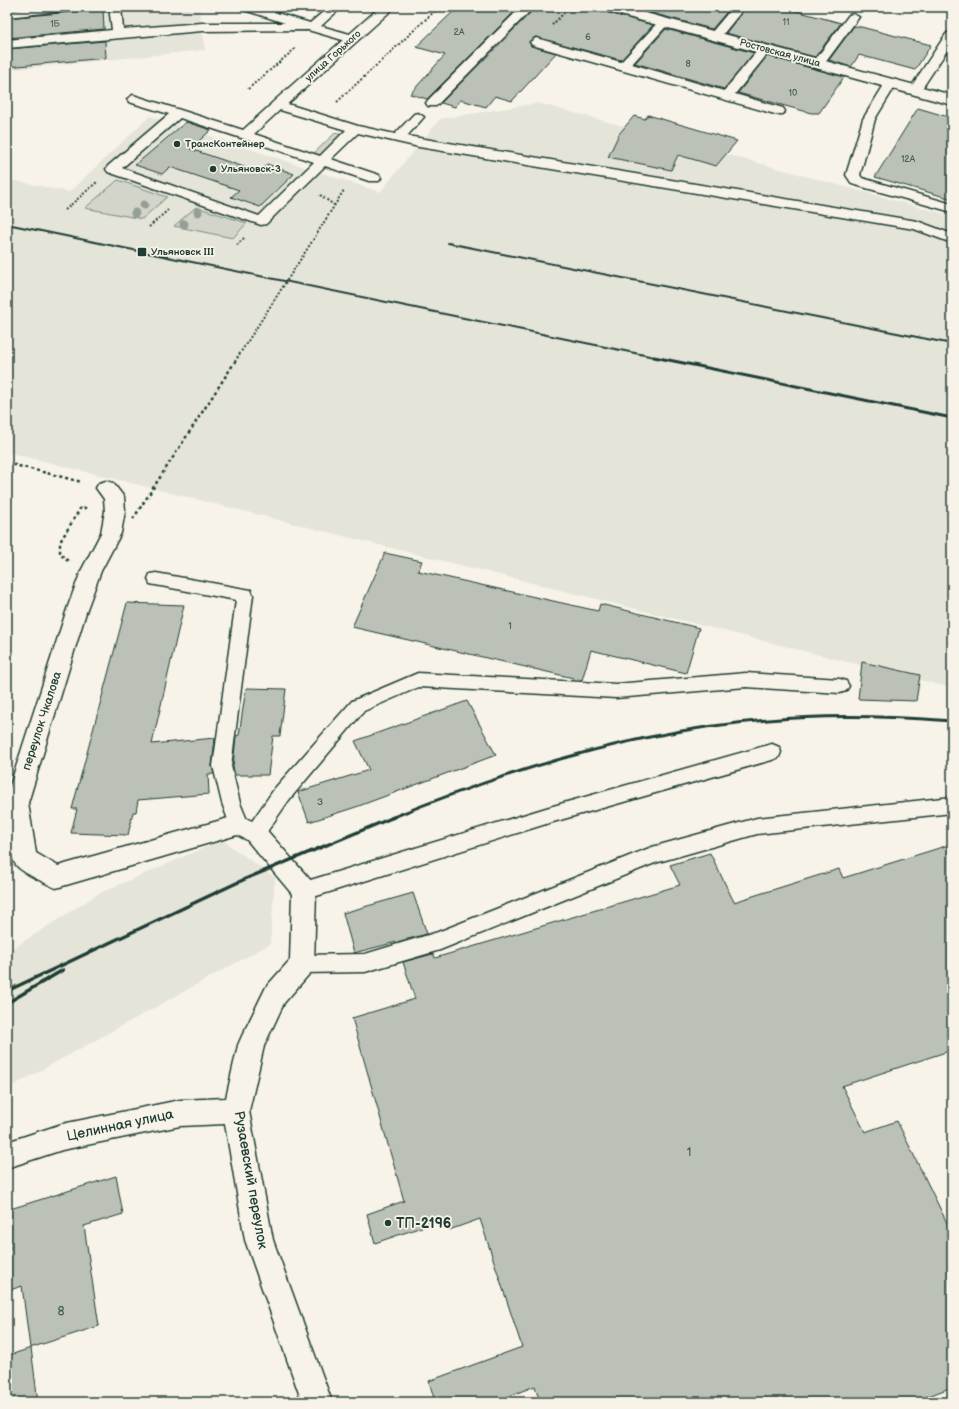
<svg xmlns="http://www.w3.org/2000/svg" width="959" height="1409" font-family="'Balsamiq Sans',sans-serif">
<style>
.built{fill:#e5e4d9}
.green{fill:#d3d5ca;stroke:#79897f}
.building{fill:#bbc1b6;stroke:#1f3d34}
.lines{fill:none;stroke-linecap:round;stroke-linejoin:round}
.service-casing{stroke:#1f3d34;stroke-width:3}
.minor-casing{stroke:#1f3d34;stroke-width:3}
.path-far1{stroke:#1f3d34;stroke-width:2;stroke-dasharray:2 2;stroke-linecap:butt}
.path{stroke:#1f3d34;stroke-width:2.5;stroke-dasharray:3 3;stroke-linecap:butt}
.service{fill:#f7f3e8;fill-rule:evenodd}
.minor{fill:#f7f3e8;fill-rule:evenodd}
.rail-far2{stroke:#1f3d34;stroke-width:2}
.rail-far1{stroke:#1f3d34;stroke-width:3}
.rail{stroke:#1f3d34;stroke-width:3.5}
.path-bridge-far1{stroke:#1f3d34;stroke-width:2;stroke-dasharray:2 2;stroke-linecap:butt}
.path-bridge{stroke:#1f3d34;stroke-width:2.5;stroke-dasharray:3 3;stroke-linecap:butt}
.tree{fill:#949f96}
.poi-dot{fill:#1f3d34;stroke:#f7f3e8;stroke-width:1.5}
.labels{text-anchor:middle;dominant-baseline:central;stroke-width:3.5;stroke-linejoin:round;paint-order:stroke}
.far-number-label{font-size:9px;fill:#465e54}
.far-street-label{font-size:10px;fill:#1f3d34;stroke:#f7f3e8}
.far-poi-label{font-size:10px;font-weight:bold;fill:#1f3d34;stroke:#f7f3e8;text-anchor:start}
.number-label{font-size:10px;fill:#465e54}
.street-label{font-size:12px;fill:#1f3d34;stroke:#f7f3e8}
.near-number-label{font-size:12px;fill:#465e54}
.near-street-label{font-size:14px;fill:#1f3d34;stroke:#f7f3e8}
.near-poi-label{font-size:14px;font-weight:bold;fill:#1f3d34;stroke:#f7f3e8;text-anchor:start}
</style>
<rect width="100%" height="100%" fill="#f7f3e8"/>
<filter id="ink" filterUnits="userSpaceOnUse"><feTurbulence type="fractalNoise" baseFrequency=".025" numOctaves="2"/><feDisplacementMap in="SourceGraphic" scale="8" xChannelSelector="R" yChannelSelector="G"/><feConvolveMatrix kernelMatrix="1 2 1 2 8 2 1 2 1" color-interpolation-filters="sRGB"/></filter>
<g filter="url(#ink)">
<!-- built -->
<path class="built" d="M 7,7 L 199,7 L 205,50 L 7,70 Z
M 538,103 L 952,216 L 952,688 L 7,452 L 7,179 L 69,192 L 150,116 L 380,192 L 440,119 Z
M 222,840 L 275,878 L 270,944 L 7,1089 L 7,952 L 98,894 Z"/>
<!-- green -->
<path class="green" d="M 335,133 L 345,136 L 323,157 L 313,154 Z
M 118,180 L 167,197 L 142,219 L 85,208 Z
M 196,207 L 247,223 L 233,238 L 174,226 Z"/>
<!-- building -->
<path class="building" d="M 458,7 L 519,7 L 427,99 L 410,94 L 445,55 L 416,47 Z
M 536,7 L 599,7 L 602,11 L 653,25 L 621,60 L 535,37 L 529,42 L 531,46 L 556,53 L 512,101 L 495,96 L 486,107 L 461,100 L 455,107 L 441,103 Z
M 629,7 L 731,7 L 712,29 Z
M 746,7 L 781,7 L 841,23 L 815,57 L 726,33 Z
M 103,9 L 104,29 L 7,38 L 7,18 Z
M 854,26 L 861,27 L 931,45 L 915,70 L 859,55 L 851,67 L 829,60 Z
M 666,29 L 754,53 L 724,89 L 635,63 Z
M 105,41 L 106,58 L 7,67 L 7,49 Z
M 767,56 L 844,77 L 819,113 L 811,113 L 738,93 Z
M 918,108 L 952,118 L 952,199 L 875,177 Z
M 648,115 L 737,141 L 716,166 L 678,155 L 671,170 L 608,157 L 619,134 L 634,116 L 645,119 Z
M 186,122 L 211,130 L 190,149 L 259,172 L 267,164 L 294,174 L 260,207 L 231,197 L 239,190 L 170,167 L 162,174 L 135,165 Z
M 385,553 L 422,561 L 418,571 L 598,611 L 600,604 L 699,628 L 686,673 L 591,650 L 582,680 L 352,627 Z
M 127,603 L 184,605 L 152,744 L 215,738 L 212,766 L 214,774 L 208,774 L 209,794 L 138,800 L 136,812 L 133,812 L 128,835 L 71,833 L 77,809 L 72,809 Z
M 862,662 L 920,675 L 916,701 L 858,699 Z
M 246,688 L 286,689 L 280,736 L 273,736 L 268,775 L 235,775 L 233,766 L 236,736 L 239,735 Z
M 467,701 L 496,755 L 356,807 L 309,822 L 298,792 L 369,770 L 355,741 Z
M 952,844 L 952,1050 L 842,1086 L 865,1132 L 897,1121 L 952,1233 L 952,1387 L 913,1402 L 540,1402 L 535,1386 L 494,1402 L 435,1402 L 429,1381 L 522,1347 L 480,1219 L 449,1230 L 445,1219 L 375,1243 L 367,1214 L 404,1201 L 352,1018 L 415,999 L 403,962 L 433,954 L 435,958 L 680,885 L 670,865 L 710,853 L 734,902 L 839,869 L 843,878 Z
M 413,893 L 427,934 L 354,953 L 343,913 Z
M 116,1176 L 123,1214 L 84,1226 L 99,1326 L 30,1348 L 22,1286 L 7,1291 L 7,1250 L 10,1250 L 7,1210 Z
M 31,1348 L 38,1402 L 7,1402 L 7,1356 Z"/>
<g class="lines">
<!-- service casing -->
<g class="service-casing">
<path id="service" d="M 39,7 L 77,7 L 71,10 L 7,17 L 7,11 Z
M 109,7 L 121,7 L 123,29 L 202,23 L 285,23 L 241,9 L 239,7 L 257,7 L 310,23 L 329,7 L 342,7 L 321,26 L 357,36 L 359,39 L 353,43 L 308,30 L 202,31 L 7,48 L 7,40 L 112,30 Z
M 521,7 L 534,7 L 436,106 L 428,106 L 426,103 L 428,100 Z
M 733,7 L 745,7 L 719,39 L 711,39 L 709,36 L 711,33 Z
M 853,14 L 859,17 L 822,67 L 814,67 L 812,64 L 814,61 L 849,15 Z
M 664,18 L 670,22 L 632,64 L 724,91 L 761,46 L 769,46 L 771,49 L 769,52 L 735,94 L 783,108 L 785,111 L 783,114 L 775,114 L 532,45 L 530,42 L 536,38 L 621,62 L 660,20 Z
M 952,30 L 952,43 L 921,90 L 919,93 L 911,93 L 909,90 L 946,34 Z
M 891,79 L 897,83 L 875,119 L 860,175 L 862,178 L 952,204 L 952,212 L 852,184 L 846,175 L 863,119 L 887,80 Z
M 133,95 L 243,130 L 274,102 L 278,101 L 358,126 L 395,134 L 414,114 L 418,113 L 424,117 L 407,136 L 917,221 L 952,234 L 952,243 L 914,229 L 419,147 L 358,133 L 331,159 L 379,175 L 381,178 L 379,181 L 369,181 L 325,166 L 266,224 L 261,225 L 108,172 L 106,169 L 108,166 L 169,114 L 129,102 L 127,99 ZM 280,110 L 346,130 L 320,156 L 254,134 ZM 180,118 L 314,162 L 259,216 L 122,168 Z
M 156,573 L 245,589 L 251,590 L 253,595 L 231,766 L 240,803 L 249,825 L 246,831 L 239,833 L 232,831 L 222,803 L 213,766 L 236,600 L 150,584 L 148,579 L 150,574 Z
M 418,673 L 616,684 L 746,673 L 840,679 L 846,681 L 849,686 L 846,691 L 840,693 L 746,687 L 616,698 L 419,687 L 364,711 L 289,800 L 262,839 L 255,841 L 248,839 L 245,833 L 248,827 L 275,788 L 352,701 Z
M 772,744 L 779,747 L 781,752 L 779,757 L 772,760 L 546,824 L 304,900 L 297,897 L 294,891 L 297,885 L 304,882 L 546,808 Z
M 952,797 L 952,813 L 757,834 L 655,863 L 440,950 L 365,972 L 302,973 L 295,971 L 292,964 L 295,957 L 302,955 L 365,954 L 438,932 L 652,847 L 757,818 Z"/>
</g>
<!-- minor casing -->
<g class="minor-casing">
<path id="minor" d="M 380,7 L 395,7 L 283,108 L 273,108 L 270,105 L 273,102 Z
M 600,7 L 623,7 L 952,95 L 952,105 L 602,10 Z
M 106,481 L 113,483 L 124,497 L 125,511 L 121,533 L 101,571 L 87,609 L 28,803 L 36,853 L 58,866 L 239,815 L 263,826 L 313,883 L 316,891 L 314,964 L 311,972 L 284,1003 L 264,1046 L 249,1111 L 273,1240 L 332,1402 L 302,1402 L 245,1240 L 225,1124 L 180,1126 L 62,1150 L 7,1168 L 7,1142 L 62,1124 L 180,1100 L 226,1098 L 238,1045 L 242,1036 L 266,987 L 290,960 L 292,894 L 247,840 L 237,835 L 56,888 C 47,884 21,872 16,865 C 7,852 7,811 7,795 L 67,609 L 81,571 L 101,533 L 105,511 L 104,499 L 96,488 L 99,483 Z"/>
</g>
<!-- path-far1 -->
<path class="path-far1" d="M 552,25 L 570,7
M 248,89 L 296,48
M 337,102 L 439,7
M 320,195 L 334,205
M 65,210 L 97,182
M 149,227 L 168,210
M 313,240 L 344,190
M 237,245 L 245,237"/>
<!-- path -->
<path class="path" d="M 7,463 L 82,482
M 68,561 L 60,554 L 60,542 L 81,507 L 88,509"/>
<!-- service -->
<use href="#service" class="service"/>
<!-- minor -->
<use href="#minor" class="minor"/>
<!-- rail-far2 -->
<path class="rail-far2" d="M 7,224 L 659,358
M 448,243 L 952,344"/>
<!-- rail-far1 -->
<path class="rail-far1" d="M 654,357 L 952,418
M 391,818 C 509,770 640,730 768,720 C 829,714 891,716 952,721"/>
<!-- rail -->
<path class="rail" d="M 7,991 L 245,879 L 394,817
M 7,1003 L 63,970"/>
<!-- path-bridge-far1 -->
<path class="path-bridge-far1" d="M 237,358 L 313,240"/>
<!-- path-bridge -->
<path class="path-bridge" d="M 133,519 L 238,357"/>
</g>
<!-- trees -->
<g class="tree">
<circle cx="144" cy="205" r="4.5"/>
<circle cx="198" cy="212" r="4.5"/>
<circle cx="135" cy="213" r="4.5"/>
<circle cx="184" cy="224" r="4.5"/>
</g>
</g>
<!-- markers -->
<g class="poi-dot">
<circle cx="177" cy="144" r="4"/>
<circle cx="213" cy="169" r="4"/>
<rect x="137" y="247" width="10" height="10" rx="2"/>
<circle cx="388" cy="1223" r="4"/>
</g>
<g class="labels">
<!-- far-number labels -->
<g class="far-number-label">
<text x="786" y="22">11</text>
<text x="55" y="24">1Б</text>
<text x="459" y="32">2А</text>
<text x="588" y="37">6</text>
<text x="688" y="64">8</text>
<text x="793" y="93">10</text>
<text x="908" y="159">12А</text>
</g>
<!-- far-street labels -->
<g class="far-street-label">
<text transform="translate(780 53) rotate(15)">Ростовская улица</text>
<text transform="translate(333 56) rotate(-42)">улица Горького</text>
</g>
<!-- far-poi labels -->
<g class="far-poi-label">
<text x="185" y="144">ТрансКонтейнер</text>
<text x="221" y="169">Ульяновск-3</text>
<text x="151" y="252">Ульяновск III</text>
</g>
<!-- number labels -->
<g class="number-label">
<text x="510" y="626">1</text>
<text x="320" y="802">3</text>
</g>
<!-- street labels -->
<g class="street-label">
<text transform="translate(42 721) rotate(-72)">переулок Чкалова</text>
</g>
<!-- near-number labels -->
<g class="near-number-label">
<text x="689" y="1152">1</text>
<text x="61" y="1311">8</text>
</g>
<!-- near-street labels -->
<g class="near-street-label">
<text transform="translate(120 1125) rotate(-12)">Целинная улица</text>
<text transform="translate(251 1180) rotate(80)">Рузаевский переулок</text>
</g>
<!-- near-poi labels -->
<g class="near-poi-label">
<text x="396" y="1223">ТП-2196</text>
</g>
</g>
<!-- margin -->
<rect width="959" height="1409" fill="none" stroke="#f7f3e8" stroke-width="24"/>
<rect x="12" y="12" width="935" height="1385" fill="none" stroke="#1f3d34" stroke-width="1.5" filter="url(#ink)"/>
</svg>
